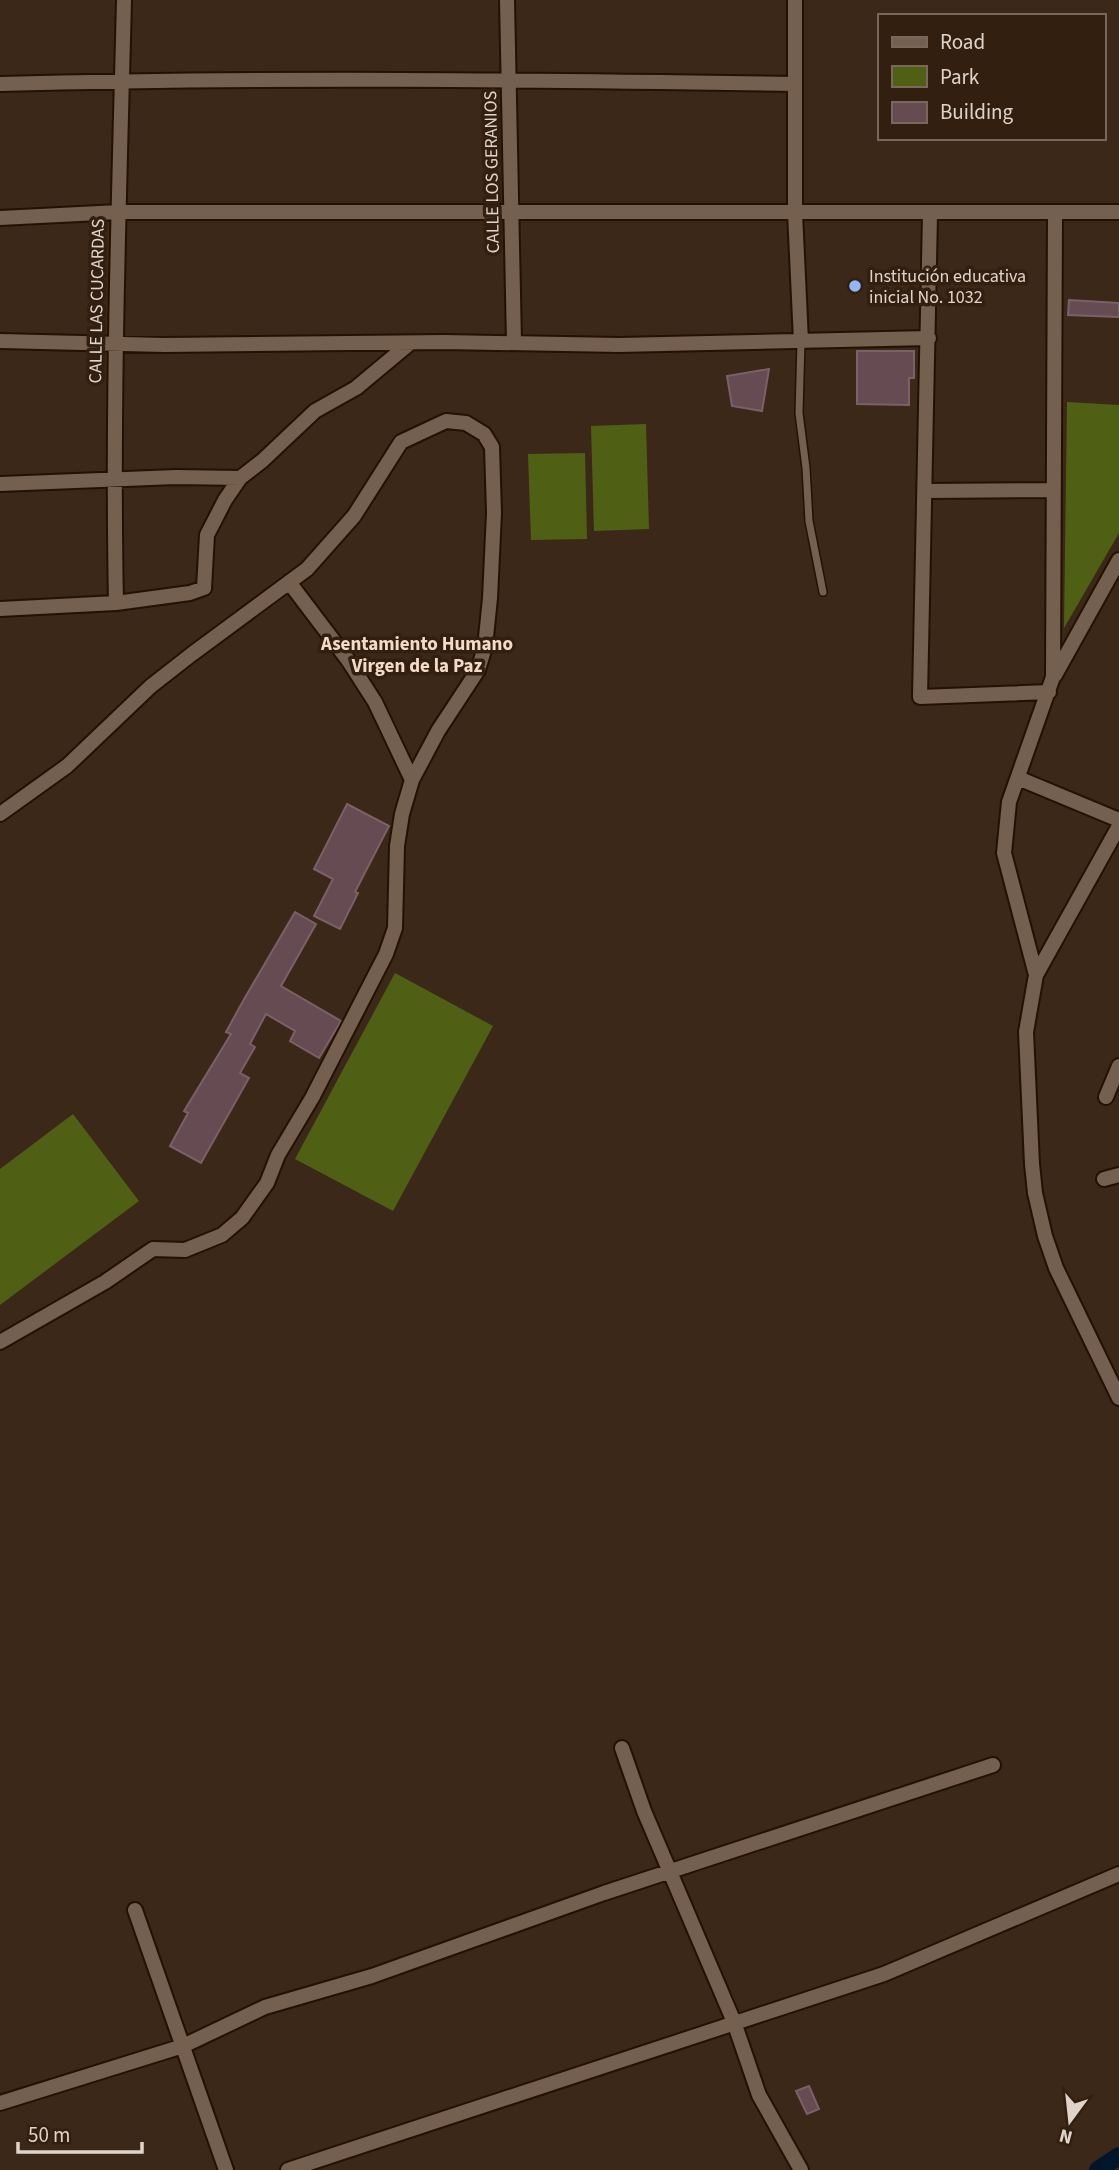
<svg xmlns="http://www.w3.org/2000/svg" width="1119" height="2170" font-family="'Source Sans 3',sans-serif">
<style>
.green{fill:#4f6015}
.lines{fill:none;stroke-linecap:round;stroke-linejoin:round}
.canal{stroke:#00172b;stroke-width:18}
.building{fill:#664b53;stroke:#7c6068;stroke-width:2}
.lane-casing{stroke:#231103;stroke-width:10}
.street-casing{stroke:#231103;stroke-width:18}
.lane{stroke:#755f4e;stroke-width:7}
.street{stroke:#755f4e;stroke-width:14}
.poi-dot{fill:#90b8fd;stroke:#321f10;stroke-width:2.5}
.labels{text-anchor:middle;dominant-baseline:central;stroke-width:7;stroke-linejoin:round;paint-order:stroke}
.street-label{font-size:18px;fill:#e0d3ca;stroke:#321f10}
.poi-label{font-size:18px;fill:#e0d3ca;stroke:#321f10;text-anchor:start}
.neighbourhood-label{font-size:19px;font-weight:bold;fill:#f5dac7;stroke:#321f10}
</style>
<rect width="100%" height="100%" fill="#3c2819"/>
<!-- green -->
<path class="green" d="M 1067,402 L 1119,405 L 1119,533 L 1064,628 Z
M 646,424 L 649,529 L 594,531 L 591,426 Z
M 585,453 L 587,539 L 531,540 L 528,454 Z
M 395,973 L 493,1026 L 393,1211 L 295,1159 Z
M 73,1114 L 139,1201 L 0,1305 L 0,1169 Z"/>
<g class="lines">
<!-- canal -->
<path class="canal" d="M 1098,2170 L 1119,2156"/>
</g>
<!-- building -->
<path class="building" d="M 1069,300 L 1119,303 L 1119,317 L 1068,315 Z
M 857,351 L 914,351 L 914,378 L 909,378 L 909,405 L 857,404 Z
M 769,369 L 762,411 L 732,406 L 727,376 Z
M 347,804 L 389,826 L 355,892 L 358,893 L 340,929 L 314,916 L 333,879 L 314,869 Z
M 295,912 L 316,924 L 281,986 L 341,1021 L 319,1058 L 290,1041 L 295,1031 L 266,1014 L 250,1044 L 255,1047 L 240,1073 L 249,1078 L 201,1163 L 170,1146 L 188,1113 L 184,1111 L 231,1034 L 226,1032 L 243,1001 Z
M 809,2086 L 819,2109 L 807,2114 L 796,2091 Z"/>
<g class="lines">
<!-- lane casing -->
<g class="lane-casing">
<path id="lane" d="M 801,342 L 799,413 L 806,468 L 809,521 L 823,592"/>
</g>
<!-- street casing -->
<g class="street-casing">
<path id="street" d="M 507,0 L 514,343
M 795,0 L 795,213 L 801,341
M 0,84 C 265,77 530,80 795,84
M 930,214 L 920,697 L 1049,692
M 0,218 L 119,212 L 1119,212
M 0,341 L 164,345 L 444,342 L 619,345 L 929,338
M 0,484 L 176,477 L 240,478
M 925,491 L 1054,490
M 289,582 L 348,660 L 375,702 L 412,780
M 116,603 C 112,402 119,201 124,0
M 0,609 L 116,603 L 190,593 L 204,588 L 207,535 L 225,500 L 240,478 L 262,461 L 315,411 L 356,388 L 410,343
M 1055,675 L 1119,560
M 1018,778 L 1119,820
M 0,814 L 67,766 L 151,686 L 192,654 L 307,569 L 354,516 L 401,442 L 446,421 L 466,423 L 484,434 L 492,447 L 494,513 L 490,598 L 485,647 L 478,670 L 438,731 L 412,780 L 402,814 L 397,846 L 395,928 L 386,954 L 312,1098 L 278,1155 L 267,1183 L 242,1218 L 222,1235 L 185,1250 L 153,1249 L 105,1282 L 0,1342
M 1119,826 L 1036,975 L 1026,1032 L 1032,1164 L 1035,1193 L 1045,1236 L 1056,1268 L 1119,1398
M 1036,975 L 1004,853 L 1009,802 L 1053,677 L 1055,214
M 1106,1097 L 1119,1066
M 1104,1179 L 1119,1175
M 622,1748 L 644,1811 L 734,2022 L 759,2095 L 801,2170
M 135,1910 L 226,2170
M 0,2103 L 183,2046 L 265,2007 L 372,1976 L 604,1893 L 993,1765
M 288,2170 L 884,1974 L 1119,1874"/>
</g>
<!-- lane -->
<use href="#lane" class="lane"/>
<!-- street -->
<use href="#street" class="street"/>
</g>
<!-- markers -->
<circle class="poi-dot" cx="855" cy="286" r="7"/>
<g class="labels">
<!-- street labels -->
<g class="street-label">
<text transform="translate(492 172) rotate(-91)">CALLE LOS GERANIOS</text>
<text transform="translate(97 301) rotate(-89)">CALLE LAS CUCARDAS</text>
</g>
<!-- poi labels -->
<g class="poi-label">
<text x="869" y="276">Institución educativa<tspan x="869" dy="21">inicial No. 1032</tspan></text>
</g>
<!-- neighbourhood labels -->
<g class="neighbourhood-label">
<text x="417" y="644">Asentamiento Humano<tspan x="417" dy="22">Virgen de la Paz</tspan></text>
</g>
</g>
<!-- legend -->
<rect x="878" y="14" width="228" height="126" fill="#321f10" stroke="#78675a" stroke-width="2"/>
<rect x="892" y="37" width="35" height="10" fill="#755f4e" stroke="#78675a" stroke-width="2"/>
<text x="940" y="49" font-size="21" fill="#e0d3ca">Road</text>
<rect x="892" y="66" width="35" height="21" fill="#4f6015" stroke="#78675a" stroke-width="2"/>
<text x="940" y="84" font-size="21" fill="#e0d3ca">Park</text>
<rect x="892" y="102" width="35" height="21" fill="#664b53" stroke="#78675a" stroke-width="2"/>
<text x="940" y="119" font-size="21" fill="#e0d3ca">Building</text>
<!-- north arrow -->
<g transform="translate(1070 2121) rotate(195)" stroke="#321f10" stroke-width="5" paint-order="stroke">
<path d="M0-5L12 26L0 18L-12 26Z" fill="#e0d3ca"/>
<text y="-10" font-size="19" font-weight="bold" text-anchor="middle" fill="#e0d3ca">N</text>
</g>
<!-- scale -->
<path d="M18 2142v10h124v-10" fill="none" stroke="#e0d3ca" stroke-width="3.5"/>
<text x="28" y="2142" font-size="21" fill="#e0d3ca" stroke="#321f10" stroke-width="5" paint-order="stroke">50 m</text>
</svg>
